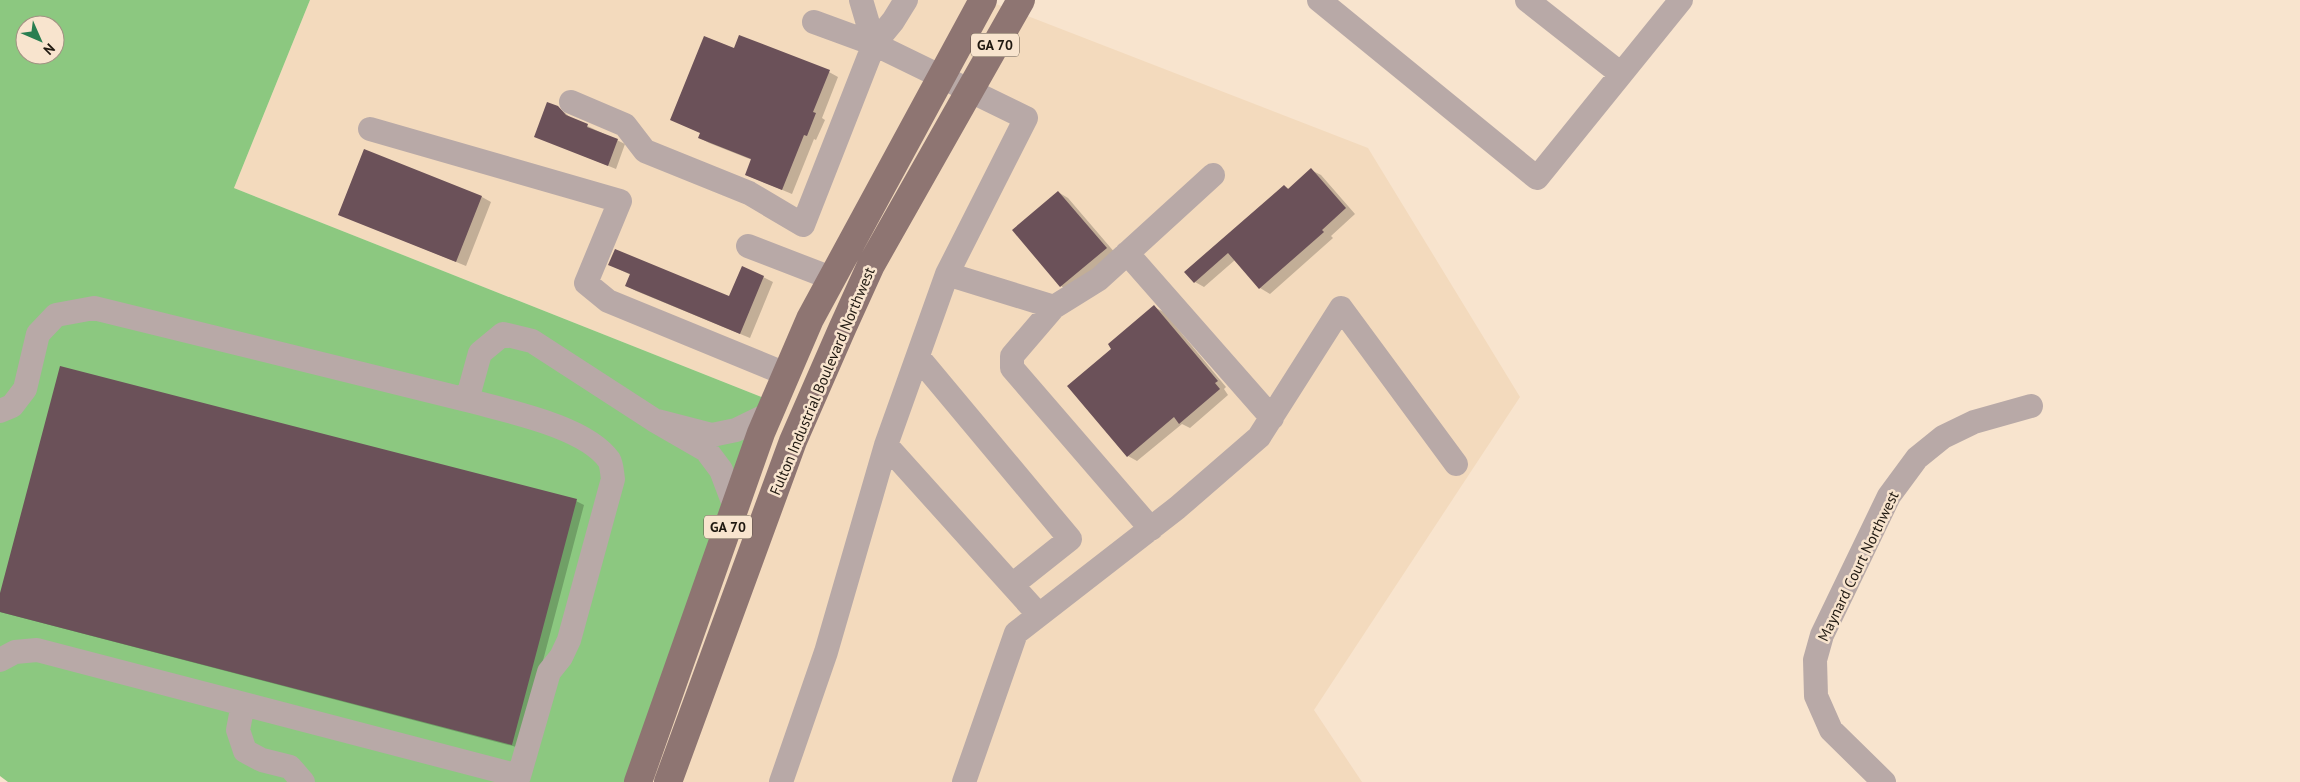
<svg xmlns="http://www.w3.org/2000/svg" width="2300" height="782" font-family="'PT Sans',sans-serif">
<style>
.built{fill:#f3dabd}
.forest{fill:#8cc880;fill-rule:evenodd}
.shadow{fill:#0003}
.building{fill:#6b5159}
.lines{fill:none;stroke-linecap:round;stroke-linejoin:round}
.minor{stroke:#b8a9a7;stroke-width:24}
.major{stroke:#8e7572;stroke-width:28}
.labels{text-anchor:middle;dominant-baseline:central;stroke-width:5;stroke-linejoin:round;paint-order:stroke}
.shield{fill:#f8e4ce;stroke:#605549;stroke-width:1}
.shield-label{font-size:14px;font-weight:bold;fill:#1f1810}
.street-label{font-size:15px;fill:#1f1810;stroke:#f8e4ce}
</style>
<rect width="100%" height="100%" fill="#f8e4ce"/>
<!-- built -->
<path class="built" d="M 310,0 L 986,0 L 1368,148 L 1520,397 L 1314,710 L 1362,782 L 638,782 L 784,406 L 234,188 Z"/>
<!-- forest -->
<path class="forest" d="M 0,0 L 310,0 L 234,188 L 784,406 L 638,782 L 8,782 L 0,776 ZM 25,25 L 55,25 L 55,55 L 25,55 Z"/>
<!-- shadow -->
<path class="shadow" d="M 735,50 L 829,72 L 838,77 L 822,118 L 825,120 L 816,140 L 814,139 L 792,194 L 746,175 L 752,160 L 709,143 L 700,138 L 701,133 L 672,120 Z
M 558,107 L 571,118 L 625,144 L 616,169 L 535,136 Z
M 1311,170 L 1321,175 L 1355,214 L 1331,236 L 1333,238 L 1270,294 L 1260,288 L 1235,260 L 1204,287 L 1195,282 L 1284,186 L 1289,189 Z
M 1058,192 L 1068,198 L 1116,254 L 1070,292 L 1061,286 Z
M 482,197 L 491,202 L 466,266 L 339,214 Z
M 610,265 L 730,297 L 763,277 L 773,282 L 750,338 L 636,291 L 627,286 L 631,275 Z
M 1154,307 L 1164,312 L 1226,387 L 1224,389 L 1228,395 L 1190,428 L 1182,424 L 1137,461 L 1128,456 L 1113,349 Z
M 576,501 L 584,505 L 520,748 L 0,612 L 0,598 Z"/>
<!-- building -->
<path class="building" d="M 739,35 L 830,70 L 813,112 L 816,113 L 807,136 L 804,135 L 782,190 L 745,175 L 751,159 L 698,138 L 700,133 L 670,120 L 704,36 L 734,48 Z
M 547,102 L 558,106 L 566,115 L 588,124 L 587,127 L 618,139 L 608,166 L 534,137 Z
M 364,149 L 482,196 L 456,262 L 338,215 Z
M 1311,168 L 1346,208 L 1322,230 L 1324,232 L 1259,289 L 1228,253 L 1194,283 L 1184,272 L 1284,185 L 1288,189 Z
M 1058,191 L 1107,248 L 1060,287 L 1012,230 Z
M 615,249 L 729,296 L 742,266 L 764,276 L 740,334 L 625,286 L 630,274 L 608,265 Z
M 1154,305 L 1218,381 L 1215,383 L 1220,389 L 1179,424 L 1174,417 L 1127,457 L 1067,386 L 1111,349 L 1108,344 Z
M 60,366 L 577,499 L 512,745 L 0,612 L 0,593 Z"/>
<g class="lines">
<!-- minor -->
<path class="minor" d="M 1319,0 L 1537,178 L 1681,0
M 1527,0 L 1621,74
M 814,22 L 874,44
M 571,102 L 625,125 L 645,151 L 749,193 L 803,225 L 874,44 L 861,0
M 370,129 L 620,201 L 586,283 L 608,301 L 786,374
M 748,246 L 831,278
M 1127,253 L 1272,418
M 947,274 L 1054,307 L 1099,279 L 1213,175
M 1054,307 L 1012,356 L 1012,368 L 1151,529
M 918,357 L 1070,539 L 1012,585
M 0,411 L 12,406 L 25,389 L 38,334 L 56,315 L 94,308 L 467,400
M 886,445 L 1039,615
M 735,507 L 721,470 L 706,450 L 654,420 L 712,435 L 736,430 L 769,414
M 0,660 L 15,652 L 37,650 L 519,776 L 549,672 L 561,657 L 569,640 L 613,479 C 612,474 612,465 609,460 C 585,426 506,411 467,400 L 480,353 L 503,334 L 532,341 L 654,420
M 243,704 L 238,730 L 245,751 L 262,760 L 290,767 L 303,782
M 781,782 L 826,652 L 886,445 L 947,274 L 1026,118 L 874,44 L 893,21 L 906,0
M 964,782 L 1016,633 L 1177,508 L 1259,437 L 1341,308 L 1456,464
M 1884,782 L 1831,730 L 1816,696 L 1815,660 L 1822,635 L 1889,496 L 1917,458 L 1943,437 L 1974,422 L 2031,406"/>
<!-- major -->
<path class="major" d="M 638,782 L 761,433 L 810,319 L 983,0
M 668,782 L 793,441 L 842,329 L 871,265 L 1021,0"/>
</g>
<g class="labels">
<!-- shield labels -->
<g class="shield">
<rect x="971" y="33.5" width="48" height="23" rx="4"/>
<rect x="704" y="515.5" width="48" height="23" rx="4"/>
</g>
<g class="shield-label">
<text x="995" y="45">GA 70</text>
<text x="728" y="527">GA 70</text>
</g>
<!-- street labels -->
<g class="street-label">
<text transform="translate(822 381) rotate(-67)">Fulton Industrial Boulevard Northwest</text>
<text transform="translate(1858 566) rotate(-64)">Maynard Court Northwest</text>
</g>
</g>
<!-- north arrow -->
<g transform="translate(40 40) rotate(135)"><circle r="24" fill="#f8e4ce" stroke="#a19282"/>
<path d="M0-4L9 19L0 12L-9 19Z" fill="#297e51"/>
<text y="-8" font-size="14" font-weight="bold" text-anchor="middle" fill="#1f1810">N</text>
</g>
</svg>
